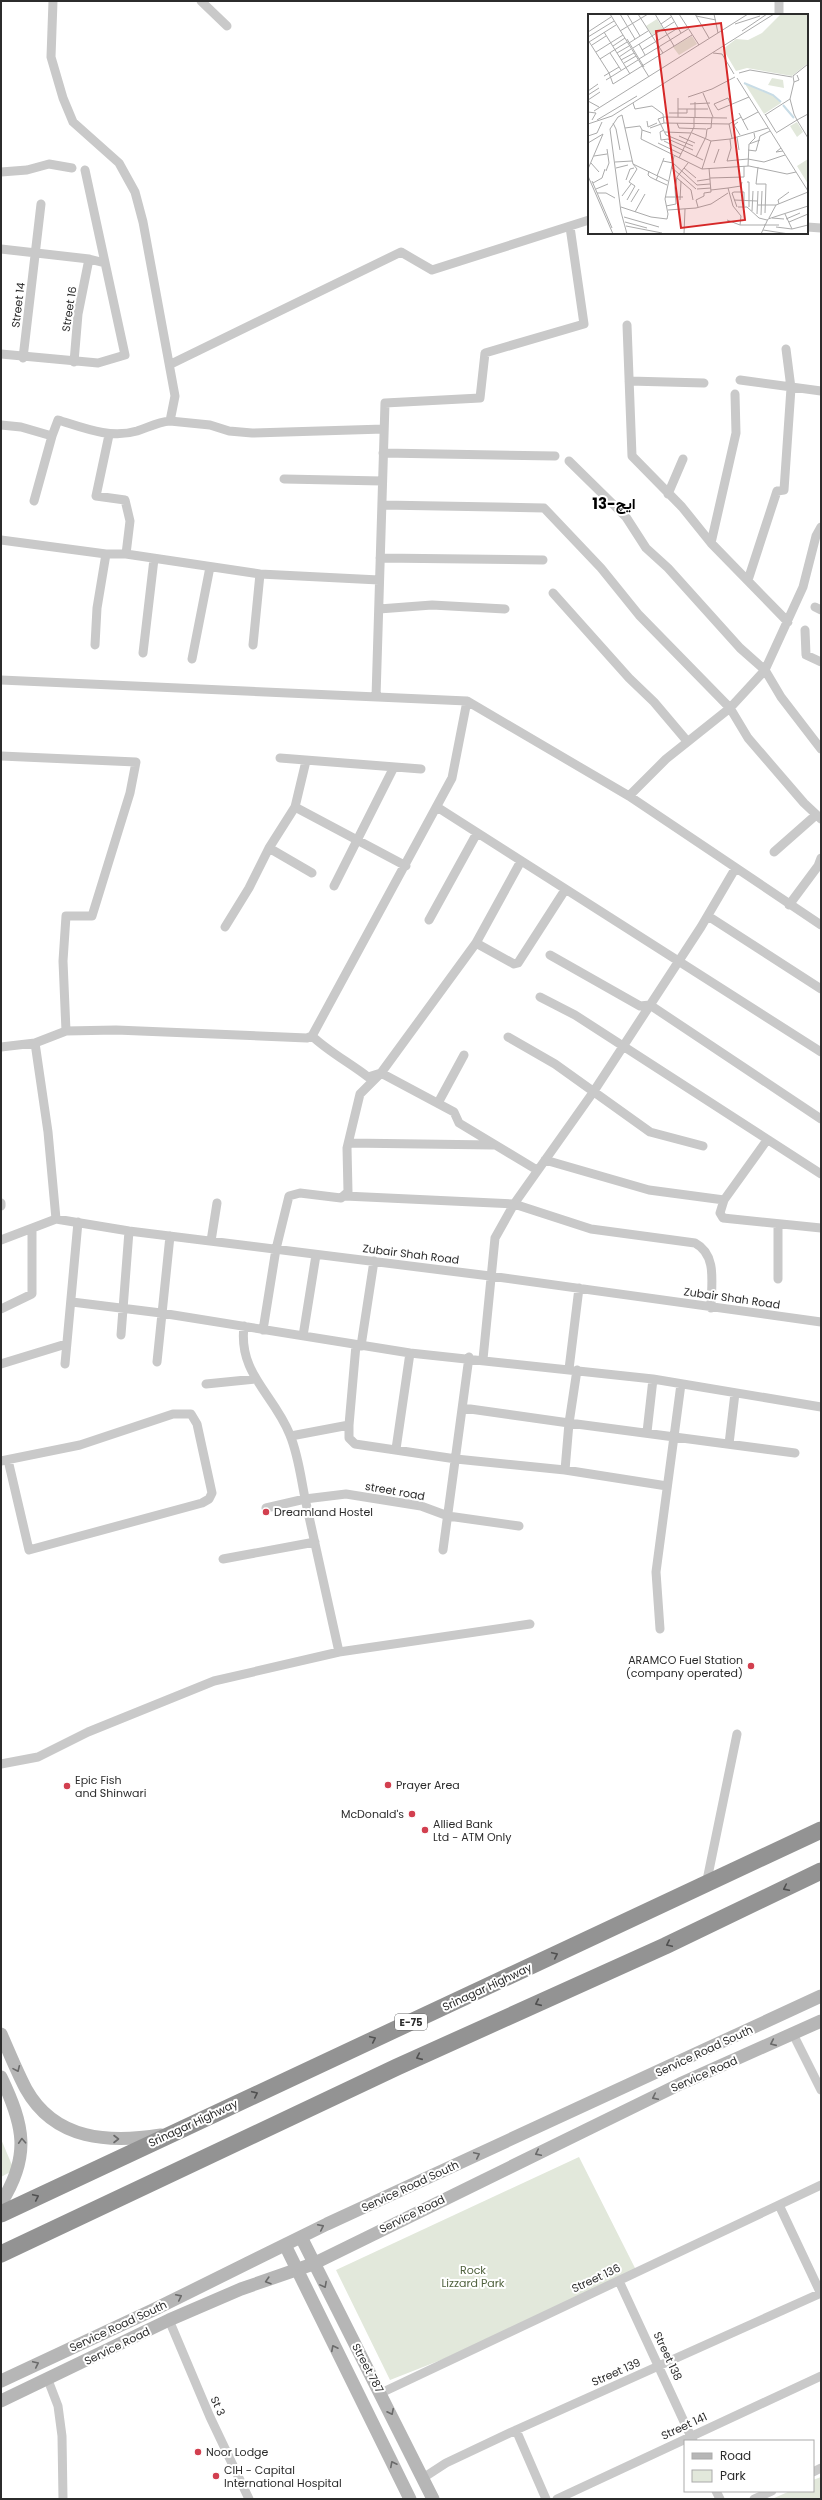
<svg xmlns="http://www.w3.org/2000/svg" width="822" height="2500" font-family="Poppins,Vazirmatn,sans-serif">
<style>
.green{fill:#e2e8db}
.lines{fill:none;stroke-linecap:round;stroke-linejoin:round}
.street{stroke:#c9c9c9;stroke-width:9}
.secondary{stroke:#b6b6b6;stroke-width:13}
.highway{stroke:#939393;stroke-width:17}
.oneway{stroke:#505050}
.oneway2{stroke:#6a6a6a}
.poi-dot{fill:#d23f4f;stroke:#fff;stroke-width:1.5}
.labels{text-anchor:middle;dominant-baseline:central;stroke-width:4;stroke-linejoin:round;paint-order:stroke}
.shield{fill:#fff;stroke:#6b6b6b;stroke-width:1}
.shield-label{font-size:10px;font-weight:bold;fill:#2c2c2c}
.street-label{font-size:11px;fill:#2c2c2c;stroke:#fff}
.poi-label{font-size:11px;fill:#2c2c2c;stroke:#fff;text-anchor:start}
.park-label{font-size:11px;fill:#50623e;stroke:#fff}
.district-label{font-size:15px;font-weight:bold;fill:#000;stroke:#fff}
.inset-river{fill:none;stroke:#c8dce6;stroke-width:2}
.inset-road{fill:none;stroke:#ababab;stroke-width:1}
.view{fill:#d62828;fill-opacity:0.15;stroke:#d62828;stroke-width:2}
.inset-edge{fill:none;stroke:#2c2c2c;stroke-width:2}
</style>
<rect width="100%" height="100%" fill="#fff"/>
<!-- green -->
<path class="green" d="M 1,2139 L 14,2170 L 1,2177 Z
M 579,2157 L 636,2270 L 446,2358 L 390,2380 L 336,2270 Z
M 821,2477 L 821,2499 L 772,2499 L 790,2491 L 813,2491 L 813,2480 Z"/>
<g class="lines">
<!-- street -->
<path class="street" d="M 53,1 L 51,57 L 63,98 L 73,122 L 119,163 L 135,192 L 143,222 L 175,396 L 170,421 L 210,425 L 229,431 L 252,433 L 384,429
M 201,1 L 227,26
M 779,15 L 779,1
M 1,172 L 27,170 L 49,164 L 72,168
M 807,227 L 821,228
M 1,249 L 89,259 L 105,263
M 627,325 L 632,456 L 682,507 L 711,543 L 788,622
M 1,354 L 98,363 L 125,355 L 85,170
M 23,358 L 41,204
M 74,362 L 78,314 L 89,259
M 171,364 L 401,252 L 432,270 L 589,220
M 740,380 L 821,391
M 629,381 L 704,383
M 1,425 L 21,427 L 52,436 L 58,420 C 84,428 110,439 137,431 C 149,427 158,422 170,421
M 109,435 L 96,496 L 125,500 L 130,521 L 126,554
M 383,453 L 555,456
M 569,461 L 626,517 L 646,548 L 668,568 L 740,648 L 765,670 L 781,697 L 821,749
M 284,479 L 382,481
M 668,494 L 683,459
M 34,501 L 52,436
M 382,505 L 544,508 L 601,568 L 639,615 L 730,708 L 748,738 L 804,803 L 821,819
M 1,540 L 106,554 L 126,554 L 260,574 L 379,580
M 711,543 L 736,433 L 735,394
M 380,558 L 543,560
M 748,580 L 777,491 L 784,490 L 791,388 L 786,349
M 553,593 L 629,678 L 654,702 L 687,741
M 815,607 L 821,610
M 379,609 L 432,605 L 505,609
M 805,630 L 806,655 L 821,662
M 95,645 L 97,608 L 106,554
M 253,645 L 260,574
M 143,653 L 154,559
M 192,659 L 210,567
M 1,680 L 467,701 L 629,796 L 821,925
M 376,697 L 385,403 L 480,398 L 485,353 L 584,324 L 570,227
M 1,756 L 136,762 L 130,793 L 92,916 L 66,916 L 63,961 L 66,1031
M 280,758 L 421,769
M 629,796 L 666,759 L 730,708 L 765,670 L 803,587 L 816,536 L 821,527
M 295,807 L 406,866
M 437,807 L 821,1052
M 269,848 L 312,873
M 774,852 L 816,815
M 334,886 L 394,767
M 789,905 L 818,866 L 821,858
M 708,916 L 821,989
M 429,920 L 477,833
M 225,927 L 249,888 L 269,848 L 295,807 L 306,761
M 476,943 L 514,964 L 518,963 L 565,890
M 550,955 L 640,1006 L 650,1005 L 821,1119
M 540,997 L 575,1015 L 821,1174
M 312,1036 C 329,1052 350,1063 368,1077 L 381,1073 L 454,1112 L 459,1123 L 537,1170
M 508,1037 L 555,1064 L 650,1132 L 703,1146
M 35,1043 L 48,1132 L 56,1219
M 1,1047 L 35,1043 L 66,1031 L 116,1030 L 307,1038 L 312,1036 L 452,778 L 467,701
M 438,1103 L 464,1055
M 349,1143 L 493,1145
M 545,1160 L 649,1190 L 724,1200 L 720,1213 L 723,1218 L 821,1228
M 345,1196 L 514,1204 L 591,1229 L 695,1243 C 718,1255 711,1285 711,1308
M 724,1200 L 767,1140
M 1,1203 L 1,1206
M 778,1224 L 778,1279
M 1,1240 L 56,1219 L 129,1231 L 490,1276 L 821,1322
M 211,1241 L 217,1203
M 72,1302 L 161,1313 L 410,1353 L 653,1379 L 821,1407
M 1,1309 L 32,1294 L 32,1229
M 244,1326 C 238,1374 274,1394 290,1435 C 299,1457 301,1480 306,1503 C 317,1553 328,1602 339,1652
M 263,1330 L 276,1249 L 289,1196 L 300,1193 L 341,1198 L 348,1192 L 347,1148 L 360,1094 L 381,1073 L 476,943 L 521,861
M 121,1335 L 129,1231
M 303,1336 L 316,1255
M 361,1346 L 374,1261
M 483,1359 L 495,1238 L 514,1204 L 594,1091 L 701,927 L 735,869
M 157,1362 L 170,1236
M 1,1364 L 66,1344
M 65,1364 L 78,1222
M 569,1369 L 579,1288
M 206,1384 L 256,1379
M 463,1408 L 569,1423 L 577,1370
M 349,1425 L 356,1345
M 647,1432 L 653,1379
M 291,1436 L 349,1425 L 349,1438 L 355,1444 L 456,1459 L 565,1470 L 667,1486
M 729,1444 L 735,1393
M 396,1449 L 410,1353
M 1,1461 L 80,1445 L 173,1414 L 191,1414 L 197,1424 L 212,1493 L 209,1499 L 202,1503 L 29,1550 L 8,1460
M 565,1470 L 569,1423 L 795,1453
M 266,1508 L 305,1499 L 346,1494 L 421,1506 L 448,1516 L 519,1526
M 443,1550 L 469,1357
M 223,1559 L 315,1542
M 660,1629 L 656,1572 L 681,1384
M 1,1764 L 38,1757 L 88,1732 L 214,1681 L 339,1652 L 530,1624
M 706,1885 L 737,1734
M 793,2034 L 821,2090
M 779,2205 L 821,2294
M 619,2281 L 693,2441
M 169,2320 L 210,2417 L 249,2499
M 48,2380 L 58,2406 L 62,2436 L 63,2499
M 381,2393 L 821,2185
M 516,2430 L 546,2499
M 813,2472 L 821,2468
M 423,2478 L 446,2463 L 516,2430 L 821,2293
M 716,2491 L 720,2499
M 557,2499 L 821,2376
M 754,2499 L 772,2491"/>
<!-- secondary -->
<path class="secondary" d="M 1,2034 C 9,2052 17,2072 26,2089 C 55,2141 110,2143 161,2135
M 1,2077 C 24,2125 31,2156 1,2203
M 301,2237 L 433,2499
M 285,2245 L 410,2499
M 1,2381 L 153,2310 L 327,2224 L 821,1996
M 1,2401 L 169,2320 L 241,2289 L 313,2264 L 680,2084 L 821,2021"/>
<!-- highway -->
<path class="highway" d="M 1,2214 L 821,1830
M 1,2254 L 397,2067 L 665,1946 L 821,1871"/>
</g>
<!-- one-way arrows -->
<defs><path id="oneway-chevron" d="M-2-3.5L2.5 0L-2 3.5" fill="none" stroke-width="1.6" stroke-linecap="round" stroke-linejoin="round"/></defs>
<g class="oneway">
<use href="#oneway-chevron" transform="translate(786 1888) rotate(154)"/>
<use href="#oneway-chevron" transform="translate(669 1944) rotate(155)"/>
<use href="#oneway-chevron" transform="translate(555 1955) rotate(-25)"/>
<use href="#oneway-chevron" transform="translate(538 2003) rotate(156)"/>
<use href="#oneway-chevron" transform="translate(373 2039) rotate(-25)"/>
<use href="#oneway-chevron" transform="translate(419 2057) rotate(156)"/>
<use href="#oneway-chevron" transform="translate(255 2094) rotate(-25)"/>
<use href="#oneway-chevron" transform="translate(36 2197) rotate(-25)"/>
</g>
<g class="oneway2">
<use href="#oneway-chevron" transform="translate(773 2043) rotate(156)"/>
<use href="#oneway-chevron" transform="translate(17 2069) rotate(66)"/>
<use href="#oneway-chevron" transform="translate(655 2097) rotate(154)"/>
<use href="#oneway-chevron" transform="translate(116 2139)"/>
<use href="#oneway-chevron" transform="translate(22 2141) rotate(-93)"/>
<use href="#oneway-chevron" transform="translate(538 2153) rotate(154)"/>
<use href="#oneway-chevron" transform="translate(477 2155) rotate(-25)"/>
<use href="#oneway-chevron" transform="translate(321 2227) rotate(-26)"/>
<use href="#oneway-chevron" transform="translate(268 2281) rotate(163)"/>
<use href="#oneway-chevron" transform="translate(324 2285) rotate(62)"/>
<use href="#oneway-chevron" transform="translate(179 2297) rotate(-26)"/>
<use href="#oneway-chevron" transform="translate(334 2348) rotate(-117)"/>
<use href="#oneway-chevron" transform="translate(36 2364) rotate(-25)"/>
<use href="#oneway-chevron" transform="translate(391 2412) rotate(64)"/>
<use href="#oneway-chevron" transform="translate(393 2464) rotate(-117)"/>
</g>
<!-- markers -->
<g class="poi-dot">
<circle cx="266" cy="1512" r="4"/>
<circle cx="751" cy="1666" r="4"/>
<circle cx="388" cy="1785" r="4"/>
<circle cx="67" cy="1786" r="4"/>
<circle cx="412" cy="1814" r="4"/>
<circle cx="425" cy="1830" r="4"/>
<circle cx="198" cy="2452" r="4"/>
<circle cx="216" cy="2476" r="4"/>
</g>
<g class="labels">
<!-- shield labels -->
<rect class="shield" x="395" y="2014" width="32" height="16" rx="3"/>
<g class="shield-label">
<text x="411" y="2022">E-75</text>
</g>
<!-- street labels -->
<g class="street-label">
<text transform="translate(18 305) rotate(-83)">Street 14</text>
<text transform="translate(69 309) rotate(-81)">Street 16</text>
<text transform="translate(411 1254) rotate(7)">Zubair Shah Road</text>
<text transform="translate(732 1298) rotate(8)">Zubair Shah Road</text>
<text transform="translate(395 1491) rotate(10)">street road</text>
<text transform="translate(487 1987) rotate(-25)">Srinagar Highway</text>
<text transform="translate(704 2051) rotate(-25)">Service Road South</text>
<text transform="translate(704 2074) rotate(-24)">Service Road</text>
<text transform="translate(193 2123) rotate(-25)">Srinagar Highway</text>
<text transform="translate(410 2186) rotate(-25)">Service Road South</text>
<text transform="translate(412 2214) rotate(-26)">Service Road</text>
<text transform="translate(596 2278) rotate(-25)">Street 136</text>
<text transform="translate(118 2326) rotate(-25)">Service Road South</text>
<text transform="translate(117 2346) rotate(-26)">Service Road</text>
<text transform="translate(668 2356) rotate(65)">Street 138</text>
<text transform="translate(368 2368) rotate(62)">Street 787</text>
<text transform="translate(616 2372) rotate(-24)">Street 139</text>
<text transform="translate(218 2406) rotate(66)">St 3</text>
<text transform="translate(684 2426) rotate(-25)">Street 141</text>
</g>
<!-- poi labels -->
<g class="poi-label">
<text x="274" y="1512">Dreamland Hostel</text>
<text x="743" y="1660" text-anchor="end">ARAMCO Fuel Station<tspan x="743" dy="13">(company operated)</tspan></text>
<text x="75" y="1780">Epic Fish<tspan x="75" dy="13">and Shinwari</tspan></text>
<text x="396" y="1785">Prayer Area</text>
<text x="404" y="1814" text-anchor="end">McDonald's</text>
<text x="433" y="1824">Allied Bank<tspan x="433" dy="13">Ltd - ATM Only</tspan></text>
<text x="206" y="2452">Noor Lodge</text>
<text x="224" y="2470">CIH - Capital<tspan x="224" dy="13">International Hospital</tspan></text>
</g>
<!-- park labels -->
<g class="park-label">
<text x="473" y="2270">Rock<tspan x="473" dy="13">Lizzard Park</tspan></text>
</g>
<!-- district labels -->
<g class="district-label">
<text x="614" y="503">ایچ-13</text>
</g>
</g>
<!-- overview -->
<g transform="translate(588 14)">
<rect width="220" height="220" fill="#fff"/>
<path d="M 193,0 L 220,0 L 220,49 L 204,62 L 159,54 L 148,57 L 135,35 L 148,25 L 160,26 L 174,19 ZM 69,5 L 75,15 L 64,21 L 58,12 ZM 104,22 L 109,30 L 91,41 L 85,33 ZM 184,64 L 195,66 L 196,74 L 180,71 ZM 157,70 L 186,82 L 193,89 L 176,100 ZM 209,108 L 215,118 L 209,123 L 202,112 ZM 220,145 L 220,170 L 209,152 Z" fill="#e2e8db"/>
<path class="inset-river" d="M 156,69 L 185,81 L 193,88M 195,91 L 206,104"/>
<path class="inset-road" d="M 22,0 L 61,63M 32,0 L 47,25M 39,0 L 52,22M 50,0 L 75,39M 67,0 L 86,32M 82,0 L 93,19M 91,0 L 111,31M 107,0 L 121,24M 126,0 L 130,19M 108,2 L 128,6M 73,10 L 83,3M 147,10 L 172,2M 32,17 L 60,0M 154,17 L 179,0M 0,18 L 23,3M 16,18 L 42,60M 0,23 L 26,7M 39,25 L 56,53M 0,26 L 21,59 L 25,70 L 104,21M 1,28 L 28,11M 41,29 L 60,17M 51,30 L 57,41M 4,31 L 18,22M 25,32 L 37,24M 45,34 L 86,8M 54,36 L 90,14M 8,38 L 35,21M 22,39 L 33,56M 29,39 L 41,32M 125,39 L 134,40 L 146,60M 31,43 L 43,35M 12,45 L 39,28M 51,45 L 100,15M 33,46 L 46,39M 36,49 L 48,42M 151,59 L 162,56 L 204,63M 209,61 L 211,66 L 206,68 L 205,62 L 220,50M 16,62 L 31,53M 149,64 L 220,177M 18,66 L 50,46M 206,68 L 202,85 L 206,100 L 209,106 L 220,100M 0,77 L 10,70M 115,79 L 125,103M 0,81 L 11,74M 100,83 L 124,75 L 147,63M 90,84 L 90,103M 0,86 L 12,78M 0,87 L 11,93M 45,89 L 47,95 L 64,92 L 75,100 L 76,109M 102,90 L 122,89M 143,91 L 140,84 L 126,90 L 130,96 L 161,83M 90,95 L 120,95M 6,97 L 160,0M 0,98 L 8,99 L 4,106M 81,99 L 99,99 L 99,95M 151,99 L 160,116M 177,100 L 188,118M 177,101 L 202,85M 107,103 L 107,88M 9,106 L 49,82M 155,106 L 170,98M 59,107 L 60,113 L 69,109M 150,108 L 146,111 L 152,121M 25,109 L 28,115 L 32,136M 89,109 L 91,114 L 118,115M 0,110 L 24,102 L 186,0M 141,110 L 144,124M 37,114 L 52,112 L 54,116 L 63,119M 62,114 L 76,109 L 141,110 L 153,103M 54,116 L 53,125 L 114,155 L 161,152 L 199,160 L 208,158M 76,116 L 72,118 L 73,126 L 80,125 L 105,136M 77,118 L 103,119M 104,119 L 123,127M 188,119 L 209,106 L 220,124M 0,122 L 9,119 L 14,108M 91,122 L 107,129M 149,123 L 151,136M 142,125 L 143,134 L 139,147 L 160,145 L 176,148 L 197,141M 76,127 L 115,146M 0,129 L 15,120M 70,129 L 93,140M 162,129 L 167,124 L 166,119M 105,132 L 78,121 L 70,105 L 76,103 L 139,104M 193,134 L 188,138 L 195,137M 160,136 L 168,137 L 172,122 L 182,117M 6,142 L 19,140M 108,143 L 118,123 L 119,115 L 123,114 L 124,103M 91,144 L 106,113 L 106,103M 75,147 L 85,149 L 109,171 L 122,170M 27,148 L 44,147M 3,149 L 11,158M 126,149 L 131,135M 160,152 L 161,130 L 172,126M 83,153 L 108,175M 170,153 L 168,170 L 178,170 L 177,199M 28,154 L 40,151M 96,154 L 108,164M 0,155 L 15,120M 114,155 L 123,127 L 142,125 L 180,114M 18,157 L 21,149 L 19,135M 61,157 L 60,161 L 62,163 L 68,166 L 70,162M 0,162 L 25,220M 69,162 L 76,144M 89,164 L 103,176 L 105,186M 122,164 L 156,163 L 156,152M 38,166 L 42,155 L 46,154M 68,166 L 79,171M 4,167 L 24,214M 109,167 L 122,165M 159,168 L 161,168 L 161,193M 5,169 L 14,164 L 17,155M 140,174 L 153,172 L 154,168M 8,175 L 20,170M 109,175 L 123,174M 123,176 L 140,174 L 145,192 L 153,202 L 152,211 L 177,211M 9,179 L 18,179 L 27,184M 34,182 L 43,170M 77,183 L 95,183M 39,186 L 47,172 L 41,168 L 49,155 L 45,150M 92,186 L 93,167M 146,186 L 169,187M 43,188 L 51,175M 191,190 L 190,186 L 201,178M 170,191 L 188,191 L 220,178M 78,192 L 88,190 L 87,174 L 89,163 L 100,149M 33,193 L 63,203 L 79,205 L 80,200 L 77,185 L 86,142M 110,193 L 108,186 L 116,182 L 116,179 L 123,178 L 121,154M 149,193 L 144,179 L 146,178 L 156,178 L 156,192M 150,193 L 159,193 L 171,204 L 179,206M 80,196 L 108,194 L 123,190 L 140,179M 164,197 L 165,177M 47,198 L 57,180M 169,200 L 170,177M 197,200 L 204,215M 173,201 L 174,177M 36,203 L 71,213M 181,204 L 188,191M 184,204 L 196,205M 198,205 L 212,199M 139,206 L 152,211M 37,208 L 59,214M 201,208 L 220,200M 176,211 L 191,211M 38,212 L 74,219M 188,213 L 204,215 L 220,211M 175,216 L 201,220M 39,220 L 33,198 L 22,115 L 30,103 L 34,101 L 45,150 L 80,167M 96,220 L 97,195M 173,220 L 180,205 L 220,192"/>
<path class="view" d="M 133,9 L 157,206 L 93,214 L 68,17 Z"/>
<rect width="220" height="220" class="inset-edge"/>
</g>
<!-- border -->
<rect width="822" height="2500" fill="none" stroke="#2c2c2c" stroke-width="4"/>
<!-- legend -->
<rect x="684" y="2440" width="130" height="52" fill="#ffffff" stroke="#ababab"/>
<rect x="692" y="2453" width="20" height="6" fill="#b6b6b6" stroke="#ababab"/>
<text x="720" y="2460" font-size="12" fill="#2c2c2c">Road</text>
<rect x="692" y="2470" width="20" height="12" fill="#e2e8db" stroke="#ababab"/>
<text x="720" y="2480" font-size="12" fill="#2c2c2c">Park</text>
</svg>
